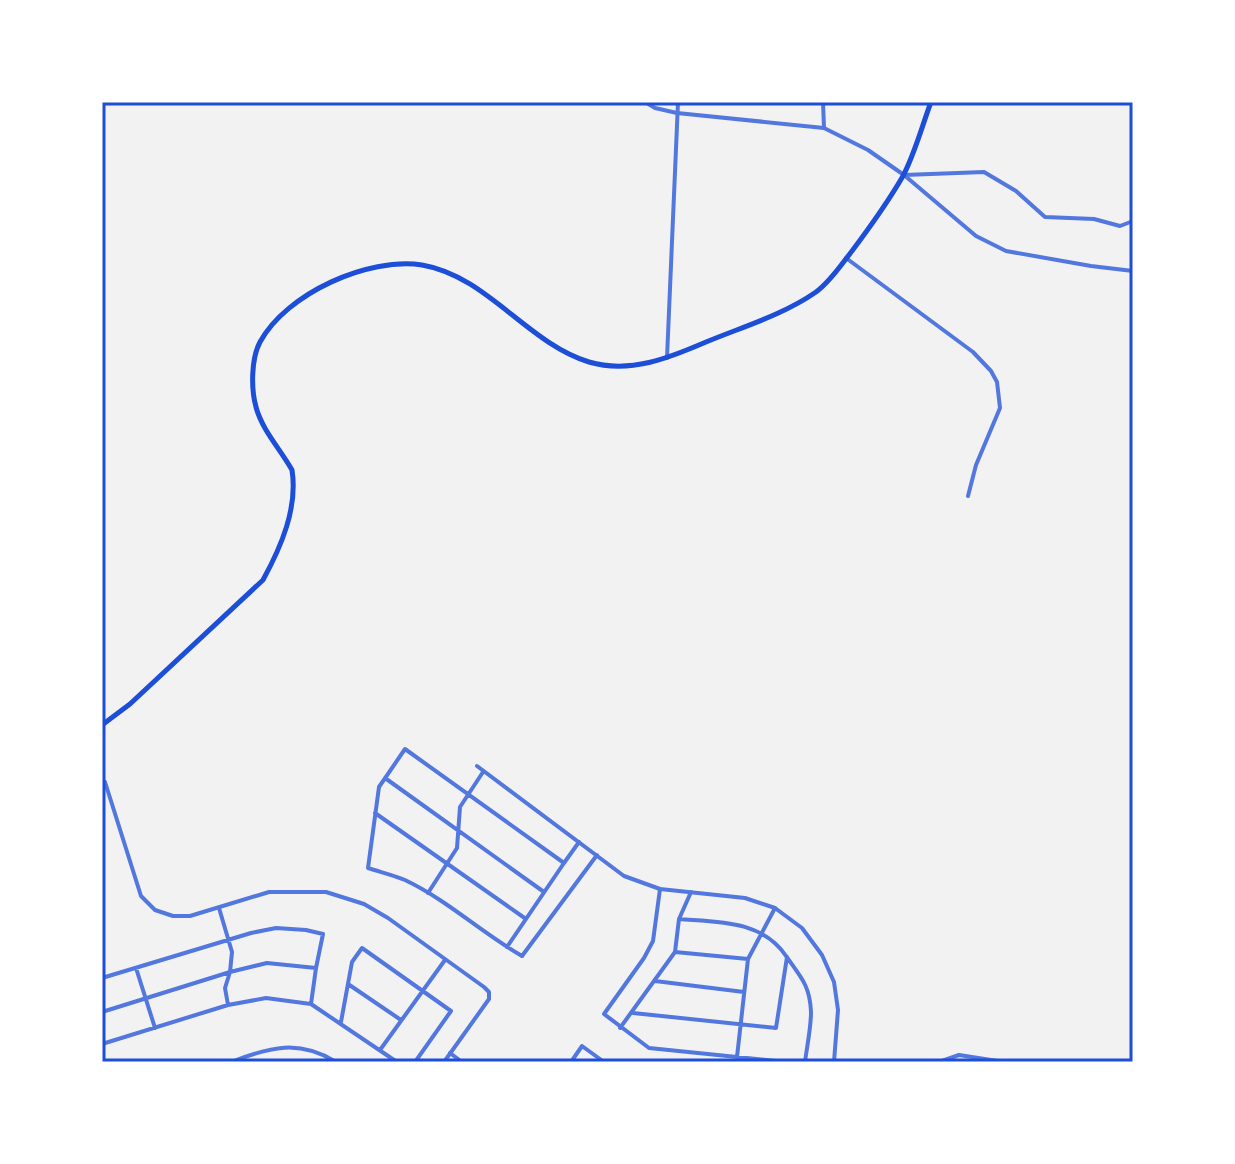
<svg xmlns="http://www.w3.org/2000/svg" width="1235" height="1164" font-family="Helvetica,sans-serif">
<style>
.lines{fill:none;stroke-linecap:round;stroke-linejoin:round}
.minor{stroke:#5277de;stroke-width:4}
.tertiary{stroke:#5277de;stroke-width:4}
.secondary{stroke:#1d4ed8;stroke-width:5}
.neatline{fill:none;stroke:#1d4ed8;stroke-width:3}
</style>
<rect width="100%" height="100%" fill="#f2f2f2"/>
<g class="lines">
<!-- minor -->
<path class="minor" d="M 823,102 L 824,128
M 904,175 L 984,172 L 1016,191 L 1045,217 L 1094,219 L 1120,226 L 1133,221
M 846,258 L 973,352 L 991,371 L 997,382 L 1000,408 L 976,465 L 968,496
M 667,358 L 678,102
M 385,778 L 544,892
M 375,813 L 526,919
M 564,863 L 579,842
M 660,889 L 653,941 L 644,958 L 604,1014 L 649,1048 L 785,1062
M 428,893 L 457,848 L 460,807 L 483,772
M 679,919 C 718,922 762,920 786,956 C 800,976 810,985 811,1012 C 811,1028 807,1046 805,1062
M 507,947 L 564,863 L 405,749 L 379,787 L 368,868 C 380,872 393,875 405,880 C 447,900 482,933 522,956
M 675,952 L 748,959
M 267,963 L 316,968 L 311,1004 L 266,998 L 228,1005 L 225,988 L 230,972 Z
M 136,968 L 155,1028
M 102,978 L 251,933 L 276,928 L 306,930 L 323,934 L 316,968
M 655,981 L 744,992
M 348,984 L 401,1020
M 311,1004 L 397,1062
M 102,1012 L 230,972 L 232,952 L 219,908
M 633,1013 L 776,1028 L 787,957
M 341,1022 L 352,962 L 362,948 L 451,1011 L 415,1062
M 620,1028 L 675,952 L 679,919 L 691,892
M 102,1044 L 228,1005
M 380,1050 L 445,960
M 450,1053 L 462,1062
M 737,1057 L 748,959 L 775,908
M 571,1062 L 582,1046 L 604,1062
M 939,1062 L 959,1055 L 1004,1062"/>
<!-- tertiary -->
<path class="tertiary" d="M 645,102 L 655,108 L 677,113 L 824,128 L 868,150 L 904,175 L 976,236 L 1006,251 L 1091,266 L 1133,271
M 477,766 L 624,876 L 660,889 L 745,898 L 775,908 L 802,928 L 822,955 L 834,982 L 838,1010 L 834,1062
M 102,781 L 105,782 L 141,896 L 155,910 L 173,916 L 190,916 L 269,892 L 326,892 L 364,904 L 388,918 L 484,987 L 489,992 L 489,999 L 444,1062
M 522,956 L 597,855
M 231,1062 C 270,1047 299,1039 336,1062"/>
<!-- secondary -->
<path class="secondary" d="M 102,725 L 130,704 L 263,580 C 281,547 298,508 292,470 C 281,450 262,430 256,407 C 251,389 251,359 260,342 C 287,293 368,257 422,265 C 487,276 527,343 589,362 C 630,374 669,358 706,342 C 742,327 783,315 816,292 C 830,282 841,265 852,251 C 870,227 888,202 903,176 C 915,153 922,126 931,102"/>
</g>
<!-- border -->
<rect width="1235" height="1164" fill="none" stroke="#ffffff" stroke-width="208"/>
<rect x="104" y="104" width="1027" height="956" class="neatline"/>
</svg>
